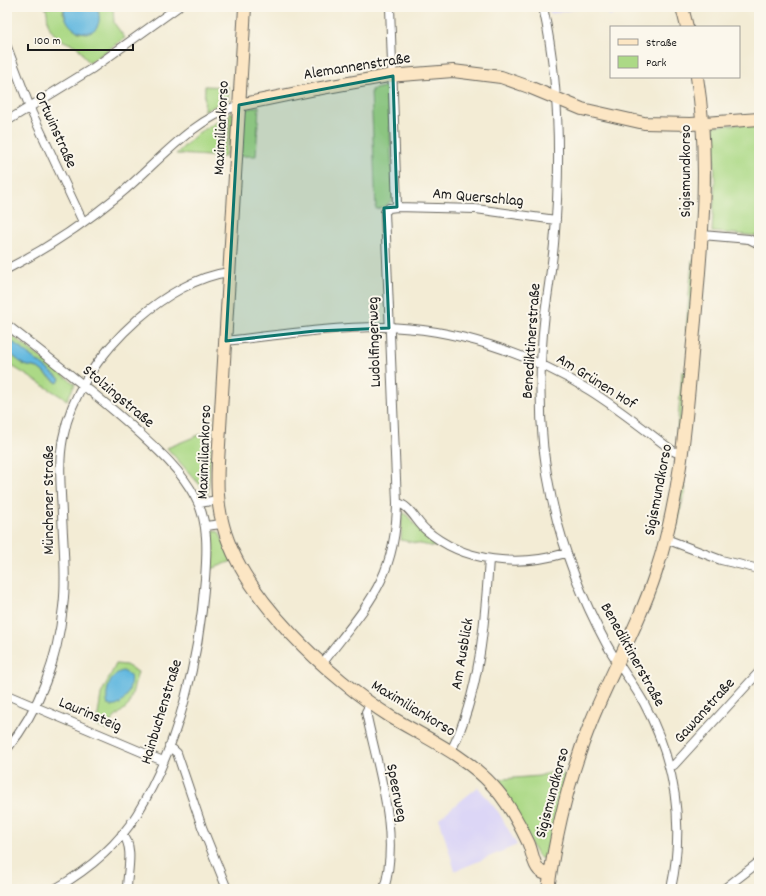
<svg xmlns="http://www.w3.org/2000/svg" width="766" height="896" font-family="Dekko,sans-serif">
<style>
.built{fill:#dcd6f6}
.green{fill:#acd986;stroke:#647a51}
.water{fill:#62b8df;stroke:#3f6a7e}
.lines{fill:none;stroke-linecap:round;stroke-linejoin:round}
.street-casing{stroke:#67655d;stroke-width:10}
.secondary-casing{stroke:#67655d;stroke-width:14}
.street{stroke:#fff;stroke-width:8}
.secondary{stroke:#fce6c4;stroke-width:12}
.marked{fill:#0f766e;fill-opacity:0.2;stroke:#0f766e;stroke-width:3;stroke-linejoin:round}
.labels{text-anchor:middle;dominant-baseline:central;stroke-width:4;stroke-linejoin:round;paint-order:stroke}
.street-label{font-size:16px;fill:#1c1c1c;stroke:#fbf7ec}
</style>
<rect width="100%" height="100%" fill="#fbf7ec"/>
<filter id="ink" filterUnits="userSpaceOnUse"><feTurbulence type="fractalNoise" baseFrequency=".025" numOctaves="2"/><feDisplacementMap in="SourceGraphic" scale="8" xChannelSelector="R" yChannelSelector="G"/><feConvolveMatrix kernelMatrix="1 2 1 2 8 2 1 2 1" color-interpolation-filters="sRGB"/></filter>
<filter id="wash" filterUnits="userSpaceOnUse"><feTurbulence type="fractalNoise" baseFrequency=".012" numOctaves="4" result="noise"/><feDisplacementMap in="SourceGraphic" scale="16" xChannelSelector="R" yChannelSelector="G"/><feGaussianBlur stdDeviation="0.9" result="paint"/><feColorMatrix in="noise" values="0 0 0 0 0 0 0 0 0 0 0 0 0 0 0 0 0 1.4 0 .05"/><feComposite in="paint" operator="in"/></filter>
<g filter="url(#wash)">
<rect width="100%" height="100%" fill="#f3ecd5"/>
<!-- built -->
<path class="built" d="M 548,7 L 589,7 L 550,14 Z
M 607,7 L 638,7 L 609,16 Z
M 478,787 L 499,813 L 517,845 L 455,871 L 439,818 Z"/>
<!-- green -->
<path class="green" d="M 45,7 L 64,7 L 63,13 L 78,32 L 87,33 L 99,12 L 97,7 L 113,7 L 114,23 L 125,38 L 89,63 L 77,46 C 64,42 52,37 48,23 C 47,17 48,12 45,7 Z
M 205,86 L 229,87 L 228,100 L 204,111 Z
M 388,86 L 393,198 C 389,204 384,208 376,209 L 371,90 Z
M 259,106 L 256,156 L 239,156 L 244,110 Z
M 230,112 L 234,114 L 232,160 L 228,159 Z
M 228,116 L 225,157 L 176,154 L 198,133 Z
M 759,123 L 759,236 L 712,232 L 715,182 L 713,126 Z
M 706,131 L 710,131 L 712,196 L 708,196 Z
M 692,260 L 696,261 L 690,331 L 686,331 Z
M 7,332 L 75,384 L 67,400 L 7,363 L 7,351 L 24,365 L 38,368 L 57,383 L 60,379 L 14,343 L 7,341 Z
M 682,372 L 687,372 L 678,444 L 677,431 Z
M 211,430 L 211,448 L 208,494 L 167,448 Z
M 682,486 L 686,487 L 675,531 L 672,530 L 678,505 L 681,505 L 682,500 L 679,500 Z
M 405,513 L 415,525 L 437,543 L 435,547 L 401,540 L 402,514 Z
M 214,530 L 219,532 L 232,561 L 209,570 L 211,533 Z
M 116,664 L 126,665 L 138,672 L 129,705 L 112,720 L 108,731 L 94,725 L 98,715 L 101,694 Z
M 561,769 L 565,777 L 547,858 L 541,858 L 537,855 L 498,785 L 502,779 L 539,776 Z"/>
<!-- water -->
<path class="water" d="M 64,7 L 97,7 C 110,42 63,40 64,7 Z
M 7,341 L 14,343 L 60,379 L 58,383 L 38,368 L 24,365 L 7,351 Z
M 123,671 L 130,675 C 133,687 123,712 108,705 C 104,694 110,673 123,671 Z"/>
</g>
<g filter="url(#ink)">
<g class="lines">
<!-- street casing -->
<g class="street-casing">
<path id="street" d="M 543,7 C 560,84 561,166 554,244 C 552,267 548,290 545,313 C 538,375 538,438 552,500 C 563,550 582,599 607,645 C 618,665 633,683 644,703 C 675,761 685,824 671,889
M 7,47 L 32,113 L 83,222
M 7,121 L 93,68 L 178,7
M 397,207 L 476,209 L 556,220
M 702,235 L 749,239 L 759,244
M 7,269 C 46,249 85,223 119,195 C 159,162 188,122 239,105
M 7,325 C 50,359 94,392 135,429 C 157,449 181,470 195,497 C 209,521 207,553 205,579 C 199,659 179,745 137,814 C 118,845 86,871 55,889
M 226,341 C 278,335 330,327 383,327 C 455,328 528,353 589,390 C 618,408 645,430 673,451 L 683,455
M 199,503 L 218,500
M 397,503 C 409,504 417,523 426,530 C 464,563 520,567 566,553
M 205,526 L 222,524
M 666,539 L 721,560 L 759,569
M 322,664 C 366,606 396,580 397,503 L 385,212 L 389,208 L 397,207 L 390,7
M 7,695 L 163,761
M 371,703 L 366,712 C 377,767 401,833 384,889
M 169,746 L 177,753 L 202,827 L 227,889
M 7,749 C 40,709 58,658 63,607 C 67,577 63,544 62,514 C 61,489 58,463 63,438 C 72,390 103,350 139,318 C 163,297 197,276 229,272
M 451,751 C 480,693 485,622 489,559
M 670,766 L 674,765 L 759,672
M 122,834 C 135,846 127,873 127,889
M 724,889 L 759,862"/>
</g>
<!-- secondary casing -->
<g class="secondary-casing">
<path id="secondary" d="M 245,7 L 218,462 C 217,484 217,504 223,525 C 241,596 330,679 391,717 C 426,738 465,755 493,786 C 508,802 519,823 528,842 C 532,850 533,864 539,870 C 542,873 546,874 550,875
M 682,7 L 687,27
M 239,105 L 316,89 L 388,76 L 453,71 L 501,77 L 529,87 L 582,109 L 644,123 L 691,124 L 759,119
M 548,889 C 556,832 569,776 591,722 C 611,672 639,625 656,572 C 683,490 687,405 695,320 C 702,239 710,158 697,77"/>
</g>
<!-- street -->
<use href="#street" class="street"/>
<!-- secondary -->
<use href="#secondary" class="secondary"/>
</g>
</g>
<!-- marked area -->
<path class="marked" d="M 393,76 L 397,207 L 384,208 L 389,328 L 315,331 L 226,341 L 239,105 Z"/>
<g class="labels">
<!-- street labels -->
<g class="street-label">
<text transform="translate(357 67) rotate(-9)">Alemannenstraße</text>
<text transform="translate(222 128) rotate(-87)">Maximiliankorso</text>
<text transform="translate(55 130) rotate(66)">Ortwinstraße</text>
<text transform="translate(686 171) rotate(-90)">Sigismundkorso</text>
<text transform="translate(478 198) rotate(5)">Am Querschlag</text>
<text transform="translate(532 341) rotate(-86)">Benediktinerstraße</text>
<text transform="translate(375 342) rotate(-92)">Ludolfingerweg</text>
<text transform="translate(596 382) rotate(32)">Am Grünen Hof</text>
<text transform="translate(118 397) rotate(40)">Stolzingstraße</text>
<text transform="translate(205 452) rotate(-88)">Maximiliankorso</text>
<text transform="translate(659 490) rotate(-79)">Sigismundkorso</text>
<text transform="translate(49 500) rotate(-90)">Münchener Straße</text>
<text transform="translate(463 654) rotate(-80)">Am Ausblick</text>
<text transform="translate(632 655) rotate(61)">Benediktinerstraße</text>
<text transform="translate(413 709) rotate(31)">Maximiliankorso</text>
<text transform="translate(705 711) rotate(-48)">Gawanstraße</text>
<text transform="translate(162 712) rotate(-73)">Hainbuchenstraße</text>
<text transform="translate(90 715) rotate(23)">Laurinsteig</text>
<text transform="translate(396 793) rotate(79)">Speerweg</text>
<text transform="translate(553 793) rotate(-75)">Sigismundkorso</text>
</g>
</g>
<!-- margin -->
<rect width="766" height="896" fill="none" stroke="#fbf7ec" stroke-width="24"/>
<!-- legend -->
<rect x="610" y="26" width="130" height="52" fill="#fbf7ec" stroke="#a29f99"/>
<rect x="618" y="39" width="20" height="6" fill="#fce6c4" stroke="#a29f99"/>
<text x="646" y="46" font-size="12" fill="#1c1c1c">Straße</text>
<rect x="618" y="56" width="20" height="12" fill="#acd986" stroke="#a29f99"/>
<text x="646" y="66" font-size="12" fill="#1c1c1c">Park</text>
<!-- scale -->
<path d="M28 44v6h105v-6" fill="none" stroke="#1c1c1c" stroke-width="2"/>
<text x="34" y="44" font-size="12" fill="#1c1c1c" stroke="#fbf7ec" stroke-width="3" paint-order="stroke">100 m</text>
</svg>
